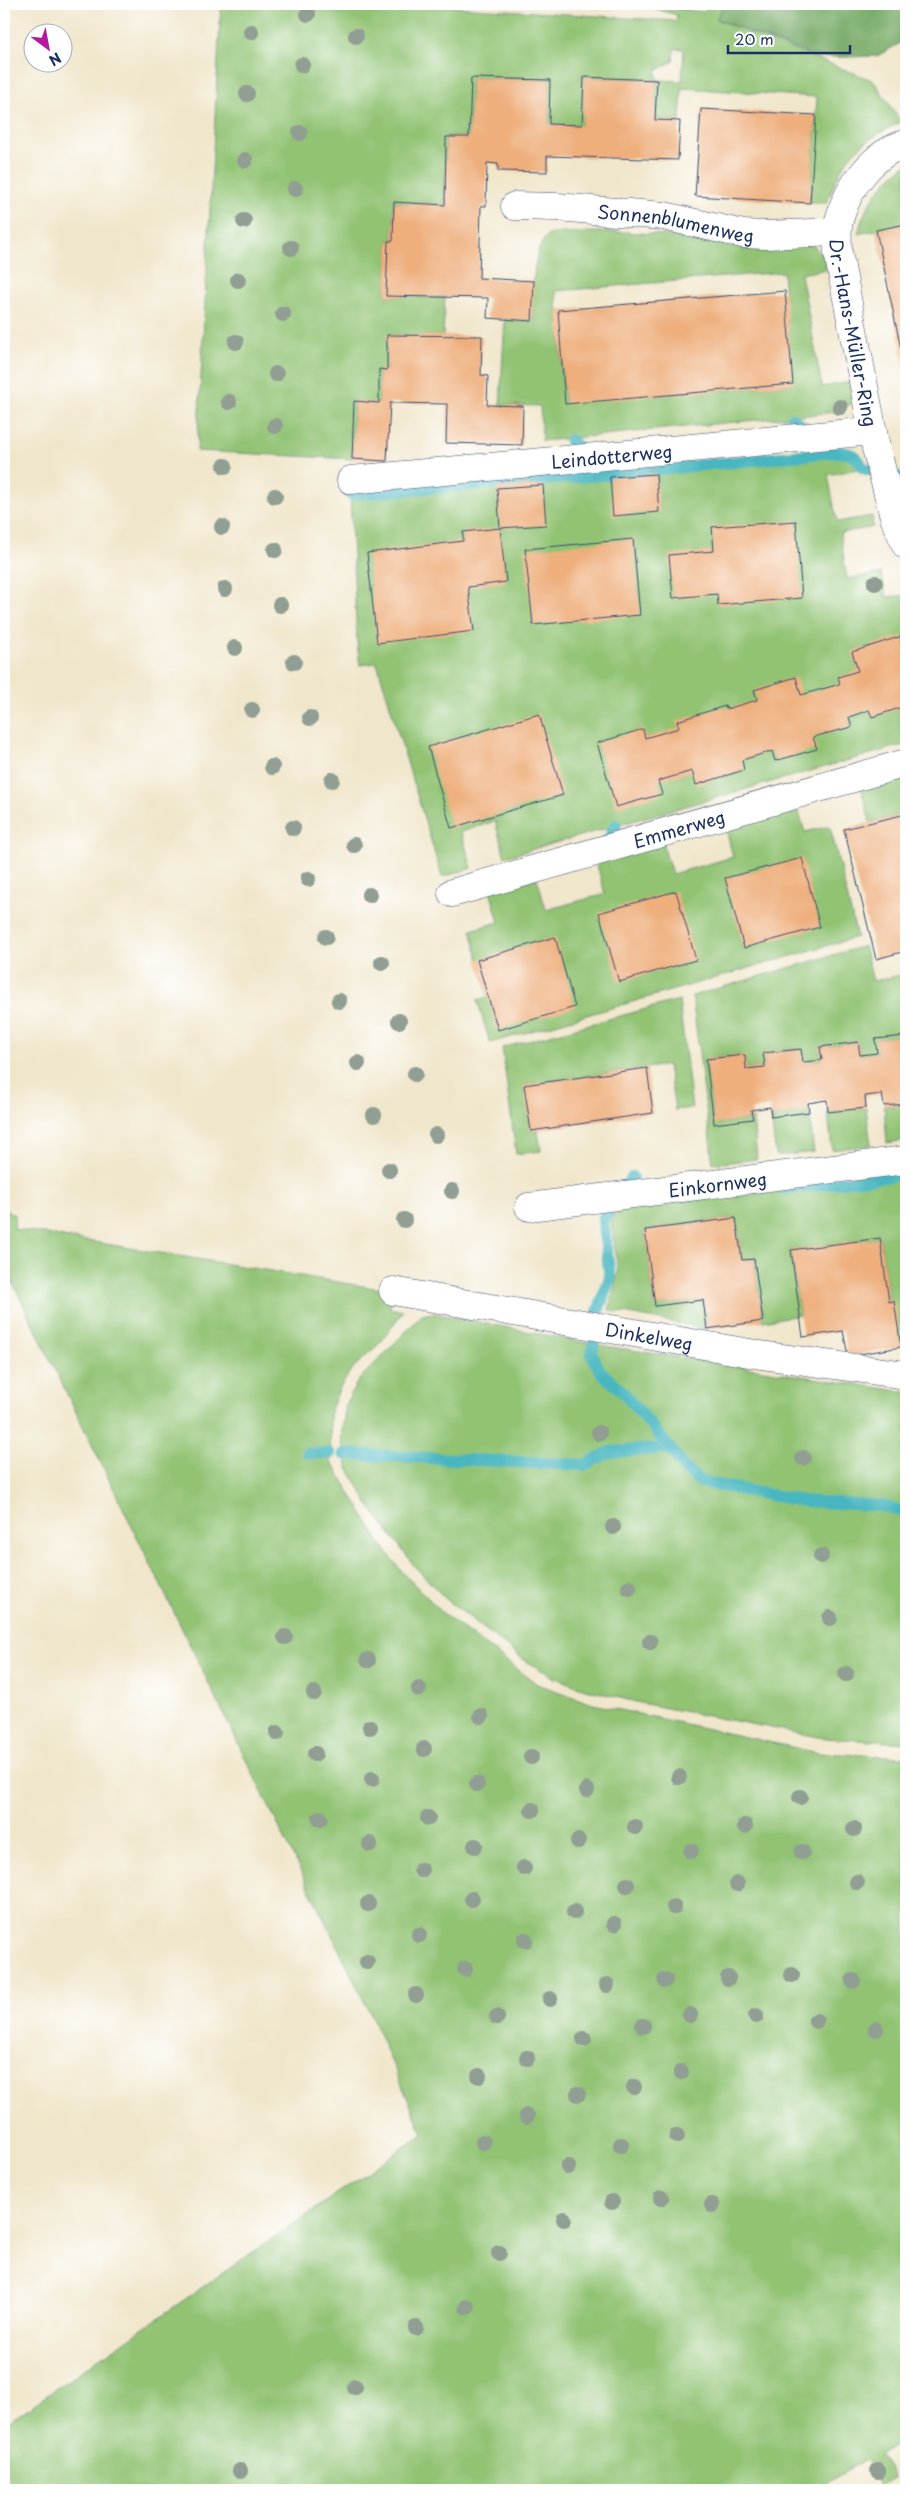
<svg xmlns="http://www.w3.org/2000/svg" width="910" height="2494" font-family="'Playpen Sans',sans-serif">
<style>
.green{fill:#91c373;stroke:#567968;fill-rule:evenodd}
.forest{fill:#74a965;stroke:#486c62}
.lines{fill:none;stroke-linecap:round;stroke-linejoin:round}
.stream{stroke:#47b6c0;stroke-width:12}
.building{fill:#eeaf7d}
.street-casing{stroke:#3b4a6e;stroke-width:29}
.street{stroke:#fff;stroke-width:28}
.tree{fill:#919e93}
.labels{text-anchor:middle;dominant-baseline:central;stroke-width:4;stroke-linejoin:round;paint-order:stroke}
.street-label{font-size:18px;fill:#1b2f5e;stroke:#fff}
</style>
<rect width="100%" height="100%" fill="#fff"/>
<filter id="ink" filterUnits="userSpaceOnUse"><feTurbulence type="fractalNoise" baseFrequency=".02" numOctaves="2"/><feDisplacementMap in="SourceGraphic" scale="10" xChannelSelector="R" yChannelSelector="G"/><feConvolveMatrix kernelMatrix="1 2 1 2 8 2 1 2 1" color-interpolation-filters="sRGB"/></filter>
<filter id="wash" filterUnits="userSpaceOnUse"><feTurbulence type="fractalNoise" baseFrequency=".0096" numOctaves="4" result="noise"/><feDisplacementMap in="SourceGraphic" scale="20" xChannelSelector="R" yChannelSelector="G"/><feGaussianBlur stdDeviation="1.12" result="paint"/><feColorMatrix in="noise" values="0 0 0 0 0 0 0 0 0 0 0 0 0 0 0 0 0 1.4 0 .05"/><feComposite in="paint" operator="in"/></filter>
<g filter="url(#wash)">
<rect width="100%" height="100%" fill="#f0e6cb"/>
<!-- green -->
<path class="green" d="M 221,4 L 410,4 L 676,21 L 677,15 L 655,9 L 647,4 L 662,4 L 667,7 L 704,12 L 710,4 L 724,4 L 717,20 L 874,81 L 901,122 C 857,144 843,156 827,203 L 810,203 L 817,97 L 682,88 L 680,121 L 655,120 L 657,80 L 585,77 L 582,125 L 549,124 L 549,80 L 471,78 L 469,137 L 446,137 L 445,205 L 394,202 L 393,241 L 388,241 L 386,296 L 445,297 L 443,336 L 387,335 L 387,370 L 379,370 L 379,403 L 354,402 L 352,459 L 197,451 ZM 674,49 L 684,49 L 682,81 L 658,80 L 656,71 L 673,61 Z
M 906,165 L 906,224 L 858,234 C 864,205 882,182 906,165 Z
M 592,232 L 626,232 L 814,246 L 822,254 L 827,269 L 801,274 L 822,387 L 850,382 L 852,399 L 851,404 L 838,412 L 827,413 L 542,441 L 540,406 L 500,405 L 505,319 L 532,321 C 533,303 531,244 549,235 C 557,232 582,233 592,232 ZM 783,272 L 792,384 L 565,403 L 556,291 Z
M 833,452 C 849,452 856,453 863,468 L 828,475 L 837,522 L 872,516 L 873,527 L 840,533 L 847,579 L 881,573 L 887,597 L 906,595 L 906,744 L 505,857 L 495,821 L 461,832 L 472,868 L 442,877 L 377,663 L 360,665 L 357,643 L 350,494 L 604,475 Z
M 906,774 L 906,814 L 870,822 L 861,787 Z
M 796,804 L 805,832 L 830,826 L 857,937 L 490,1043 L 477,1000 L 488,997 L 471,930 L 499,922 L 490,891 L 537,878 L 546,910 L 605,894 L 596,861 L 662,842 L 672,874 L 733,857 L 725,825 Z
M 864,946 L 873,981 L 906,974 L 906,1036 L 876,1039 L 877,1053 L 860,1055 L 858,1042 L 820,1047 L 822,1060 L 803,1062 L 801,1049 L 763,1053 L 765,1067 L 746,1069 L 744,1055 L 706,1059 L 714,1124 L 753,1119 L 757,1159 L 713,1164 L 692,996 Z
M 679,1000 L 692,1108 L 675,1110 L 668,1065 L 525,1085 L 531,1131 L 538,1131 L 541,1151 L 516,1154 L 502,1048 Z
M 906,1104 L 906,1140 L 887,1143 L 884,1106 Z
M 866,1108 L 871,1145 L 832,1150 L 828,1112 Z
M 809,1112 L 814,1152 L 776,1156 L 771,1117 Z
M 906,1174 L 906,1340 L 900,1341 L 889,1302 L 880,1238 L 791,1250 L 800,1315 L 763,1321 L 754,1259 L 742,1260 L 736,1218 L 645,1230 L 655,1306 L 703,1300 L 707,1329 L 609,1310 L 618,1271 L 611,1220 L 614,1213 L 620,1208 Z
M 4,1209 L 15,1215 L 14,1229 L 393,1291 L 390,1308 L 403,1311 L 381,1342 L 354,1367 L 339,1389 L 330,1413 L 331,1461 L 379,1541 L 402,1572 L 445,1615 L 537,1684 L 593,1704 L 819,1753 L 906,1757 L 906,2438 L 879,2454 L 893,2479 L 879,2486 L 866,2460 L 814,2490 L 4,2490 L 4,2425 L 423,2134 L 372,2017 L 4,1265 Z
M 432,1313 L 592,1344 L 906,1392 L 906,1743 L 824,1738 L 640,1703 L 585,1689 L 555,1678 L 523,1659 L 446,1599 L 416,1568 L 370,1507 L 348,1468 L 341,1438 L 346,1403 L 358,1381 L 422,1315 Z"/>
<!-- forest -->
<path class="forest" d="M 724,4 L 906,4 L 906,40 L 877,56 L 819,58 L 716,19 Z"/>
<g class="lines">
<!-- stream -->
<path class="stream" d="M 792,418 L 812,434
M 570,440 L 588,457
M 350,494 L 604,475 L 833,452 C 849,452 856,453 863,468 L 894,478 L 906,477
M 604,847 L 616,825
M 632,1177 L 603,1219 L 610,1277 L 597,1315 L 592,1355 L 601,1372 L 621,1390 L 670,1448
M 785,1189 L 906,1174
M 308,1453 L 330,1454
M 344,1454 L 584,1465 L 610,1452 L 670,1448 L 685,1469 L 701,1482 L 803,1501 L 883,1506 L 906,1512"/>
</g>
<g id="blocks">
<!-- building -->
<path class="building" d="M 584,77 L 657,80 L 655,120 L 680,121 L 678,160 L 547,156 L 547,172 L 498,171 L 498,164 L 487,163 L 486,206 L 481,206 L 479,278 L 534,281 L 532,321 L 487,318 L 488,298 L 386,296 L 388,241 L 393,241 L 394,202 L 445,205 L 446,137 L 469,137 L 471,78 L 550,80 L 549,124 L 582,125 Z
M 701,109 L 816,115 L 810,203 L 695,196 Z
M 906,224 L 906,368 L 905,368 L 876,230 Z
M 785,291 L 793,384 L 565,404 L 558,310 Z
M 387,335 L 482,336 L 481,375 L 488,376 L 487,405 L 523,406 L 522,445 L 446,443 L 447,404 L 390,403 L 387,461 L 352,459 L 354,401 L 379,403 L 379,369 L 387,370 Z
M 656,474 L 659,512 L 613,516 L 610,477 Z
M 543,485 L 546,525 L 500,528 L 497,488 Z
M 796,521 L 802,598 L 718,605 L 717,594 L 673,598 L 669,555 L 714,551 L 712,527 Z
M 500,528 L 506,582 L 468,587 L 474,631 L 377,643 L 367,553 L 463,541 L 463,532 Z
M 633,539 L 640,615 L 533,625 L 525,549 Z
M 902,636 L 906,649 L 906,706 L 872,717 L 869,710 L 849,717 L 852,727 L 813,737 L 817,749 L 775,761 L 772,751 L 742,760 L 744,770 L 696,785 L 692,771 L 658,781 L 662,794 L 616,807 L 597,743 L 643,729 L 645,738 L 679,728 L 677,721 L 725,706 L 726,709 L 757,700 L 754,690 L 796,677 L 801,695 L 840,684 L 838,677 L 858,671 L 852,652 Z
M 539,714 L 563,795 L 451,828 L 428,747 Z
M 906,814 L 906,951 L 876,959 L 844,829 Z
M 802,858 L 820,927 L 744,948 L 725,878 Z
M 676,891 L 696,960 L 619,982 L 599,913 Z
M 555,937 L 575,1007 L 498,1030 L 477,960 Z
M 906,1036 L 906,1104 L 884,1106 L 882,1094 L 865,1096 L 866,1108 L 828,1112 L 827,1100 L 808,1103 L 809,1112 L 771,1117 L 770,1107 L 751,1110 L 753,1119 L 714,1124 L 706,1059 L 745,1055 L 746,1069 L 765,1067 L 763,1053 L 801,1049 L 803,1062 L 822,1060 L 820,1047 L 858,1042 L 860,1055 L 877,1053 L 875,1039 Z
M 647,1068 L 653,1113 L 531,1131 L 524,1085 Z
M 736,1218 L 742,1260 L 754,1259 L 763,1321 L 707,1329 L 703,1300 L 655,1306 L 645,1230 Z
M 880,1238 L 889,1302 L 894,1301 L 901,1347 L 848,1356 L 843,1331 L 803,1337 L 791,1250 Z"/>
</g>
</g>
<g filter="url(#ink)">
<use href="#blocks" fill-opacity="0" stroke="#3b4a6e" stroke-width="1"/>
<g class="lines">
<!-- street casing -->
<g class="street-casing">
<g id="street">
<path id="s1" d="M 906,144 C 875,151 848,187 840,217 C 836,228 838,240 838,252 L 876,448 L 895,520 L 906,545"/>
<path id="s2" d="M 515,206 L 557,207 L 664,216 L 743,234 L 765,235 L 837,232"/>
<path id="s3" d="M 351,480 L 872,431"/>
<path id="s4" d="M 452,893 L 906,763"/>
<path id="s5" d="M 529,1207 L 906,1160"/>
<path id="s6" d="M 393,1291 L 761,1355 L 906,1375"/>
</g>
</g>
<!-- street -->
<use href="#street" class="street"/>
</g>
<!-- trees -->
<g class="tree">
<circle cx="308" cy="14" r="8"/>
<circle cx="251" cy="32" r="8"/>
<circle cx="356" cy="36" r="8"/>
<circle cx="302" cy="65" r="8"/>
<circle cx="247" cy="94" r="8"/>
<circle cx="300" cy="133" r="8"/>
<circle cx="245" cy="160" r="8"/>
<circle cx="295" cy="189" r="8"/>
<circle cx="244" cy="221" r="8"/>
<circle cx="291" cy="248" r="8"/>
<circle cx="238" cy="280" r="8"/>
<circle cx="283" cy="314" r="8"/>
<circle cx="236" cy="342" r="8"/>
<circle cx="276" cy="374" r="8"/>
<circle cx="229" cy="402" r="8"/>
<circle cx="840" cy="407" r="8"/>
<circle cx="275" cy="426" r="8"/>
<circle cx="225" cy="466" r="8"/>
<circle cx="275" cy="496" r="8"/>
<circle cx="222" cy="527" r="8"/>
<circle cx="275" cy="550" r="8"/>
<circle cx="875" cy="583" r="8"/>
<circle cx="225" cy="589" r="8"/>
<circle cx="280" cy="605" r="8"/>
<circle cx="235" cy="648" r="8"/>
<circle cx="294" cy="662" r="8"/>
<circle cx="252" cy="710" r="8"/>
<circle cx="310" cy="718" r="8"/>
<circle cx="272" cy="767" r="8"/>
<circle cx="332" cy="780" r="8"/>
<circle cx="293" cy="828" r="8"/>
<circle cx="354" cy="845" r="8"/>
<circle cx="308" cy="879" r="8"/>
<circle cx="369" cy="895" r="8"/>
<circle cx="326" cy="937" r="8"/>
<circle cx="382" cy="963" r="8"/>
<circle cx="339" cy="1001" r="8"/>
<circle cx="399" cy="1021" r="8"/>
<circle cx="358" cy="1063" r="8"/>
<circle cx="415" cy="1074" r="8"/>
<circle cx="374" cy="1115" r="8"/>
<circle cx="436" cy="1135" r="8"/>
<circle cx="389" cy="1170" r="8"/>
<circle cx="452" cy="1191" r="8"/>
<circle cx="404" cy="1220" r="8"/>
<circle cx="599" cy="1433" r="8"/>
<circle cx="803" cy="1458" r="8"/>
<circle cx="613" cy="1527" r="8"/>
<circle cx="821" cy="1556" r="8"/>
<circle cx="629" cy="1588" r="8"/>
<circle cx="830" cy="1618" r="8"/>
<circle cx="285" cy="1637" r="8"/>
<circle cx="650" cy="1642" r="8"/>
<circle cx="368" cy="1660" r="8"/>
<circle cx="846" cy="1674" r="8"/>
<circle cx="419" cy="1689" r="8"/>
<circle cx="314" cy="1693" r="8"/>
<circle cx="481" cy="1716" r="8"/>
<circle cx="370" cy="1727" r="8"/>
<circle cx="277" cy="1733" r="8"/>
<circle cx="424" cy="1749" r="8"/>
<circle cx="315" cy="1754" r="8"/>
<circle cx="531" cy="1757" r="8"/>
<circle cx="679" cy="1777" r="8"/>
<circle cx="372" cy="1779" r="8"/>
<circle cx="477" cy="1784" r="8"/>
<circle cx="587" cy="1790" r="8"/>
<circle cx="800" cy="1797" r="8"/>
<circle cx="532" cy="1810" r="8"/>
<circle cx="320" cy="1818" r="8"/>
<circle cx="428" cy="1818" r="8"/>
<circle cx="745" cy="1826" r="8"/>
<circle cx="635" cy="1827" r="8"/>
<circle cx="854" cy="1829" r="8"/>
<circle cx="578" cy="1841" r="8"/>
<circle cx="370" cy="1844" r="8"/>
<circle cx="475" cy="1846" r="8"/>
<circle cx="691" cy="1851" r="8"/>
<circle cx="802" cy="1852" r="8"/>
<circle cx="524" cy="1868" r="8"/>
<circle cx="421" cy="1870" r="8"/>
<circle cx="857" cy="1882" r="8"/>
<circle cx="737" cy="1884" r="8"/>
<circle cx="627" cy="1885" r="8"/>
<circle cx="472" cy="1899" r="8"/>
<circle cx="368" cy="1904" r="8"/>
<circle cx="674" cy="1907" r="8"/>
<circle cx="574" cy="1912" r="8"/>
<circle cx="614" cy="1924" r="8"/>
<circle cx="419" cy="1935" r="8"/>
<circle cx="525" cy="1940" r="8"/>
<circle cx="367" cy="1962" r="8"/>
<circle cx="465" cy="1969" r="8"/>
<circle cx="792" cy="1975" r="8"/>
<circle cx="728" cy="1978" r="8"/>
<circle cx="665" cy="1980" r="8"/>
<circle cx="853" cy="1981" r="8"/>
<circle cx="607" cy="1985" r="8"/>
<circle cx="416" cy="1995" r="8"/>
<circle cx="550" cy="1999" r="8"/>
<circle cx="690" cy="2015" r="8"/>
<circle cx="756" cy="2016" r="8"/>
<circle cx="497" cy="2017" r="8"/>
<circle cx="816" cy="2021" r="8"/>
<circle cx="643" cy="2026" r="8"/>
<circle cx="876" cy="2029" r="8"/>
<circle cx="584" cy="2039" r="8"/>
<circle cx="527" cy="2058" r="8"/>
<circle cx="681" cy="2072" r="8"/>
<circle cx="479" cy="2076" r="8"/>
<circle cx="634" cy="2087" r="8"/>
<circle cx="578" cy="2094" r="8"/>
<circle cx="527" cy="2116" r="8"/>
<circle cx="677" cy="2136" r="8"/>
<circle cx="483" cy="2142" r="8"/>
<circle cx="621" cy="2145" r="8"/>
<circle cx="568" cy="2167" r="8"/>
<circle cx="661" cy="2198" r="8"/>
<circle cx="612" cy="2202" r="8"/>
<circle cx="712" cy="2205" r="8"/>
<circle cx="564" cy="2219" r="8"/>
<circle cx="499" cy="2253" r="8"/>
<circle cx="467" cy="2307" r="8"/>
<circle cx="416" cy="2328" r="8"/>
<circle cx="355" cy="2387" r="8"/>
<circle cx="240" cy="2471" r="8"/>
<circle cx="878" cy="2471" r="8"/>
</g>
</g>
<g class="labels">
<!-- street labels -->
<g class="street-label">
<text stroke="none"><textPath href="#s2" startOffset="162">Sonnenblumenweg</textPath></text>
<text stroke="none"><textPath href="#s1" startOffset="220">Dr.-Hans-Müller-Ring</textPath></text>
<text stroke="none"><textPath href="#s3" startOffset="262">Leindotterweg</textPath></text>
<text stroke="none"><textPath href="#s4" startOffset="236">Emmerweg</textPath></text>
<text stroke="none"><textPath href="#s5" startOffset="190">Einkornweg</textPath></text>
<text stroke="none"><textPath href="#s6" startOffset="260">Dinkelweg</textPath></text>
</g>
</g>
<!-- margin -->
<rect width="910" height="2494" fill="none" stroke="#fff" stroke-width="20"/>
<!-- north arrow -->
<g transform="translate(48 48) rotate(148)"><circle r="24" fill="#ffffff" stroke="#a4acbf"/>
<path d="M0-4L9 19L0 12L-9 19Z" fill="#b5179e"/>
<text y="-8" font-size="14" font-weight="bold" text-anchor="middle" fill="#1b2f5e">N</text>
</g>
<!-- scale -->
<path d="M728 45v8h122v-8" fill="none" stroke="#1b2f5e" stroke-width="2.5"/>
<text x="735" y="45" font-size="15" fill="#1b2f5e" stroke="#ffffff" stroke-width="4" paint-order="stroke">20 m</text>
</svg>
